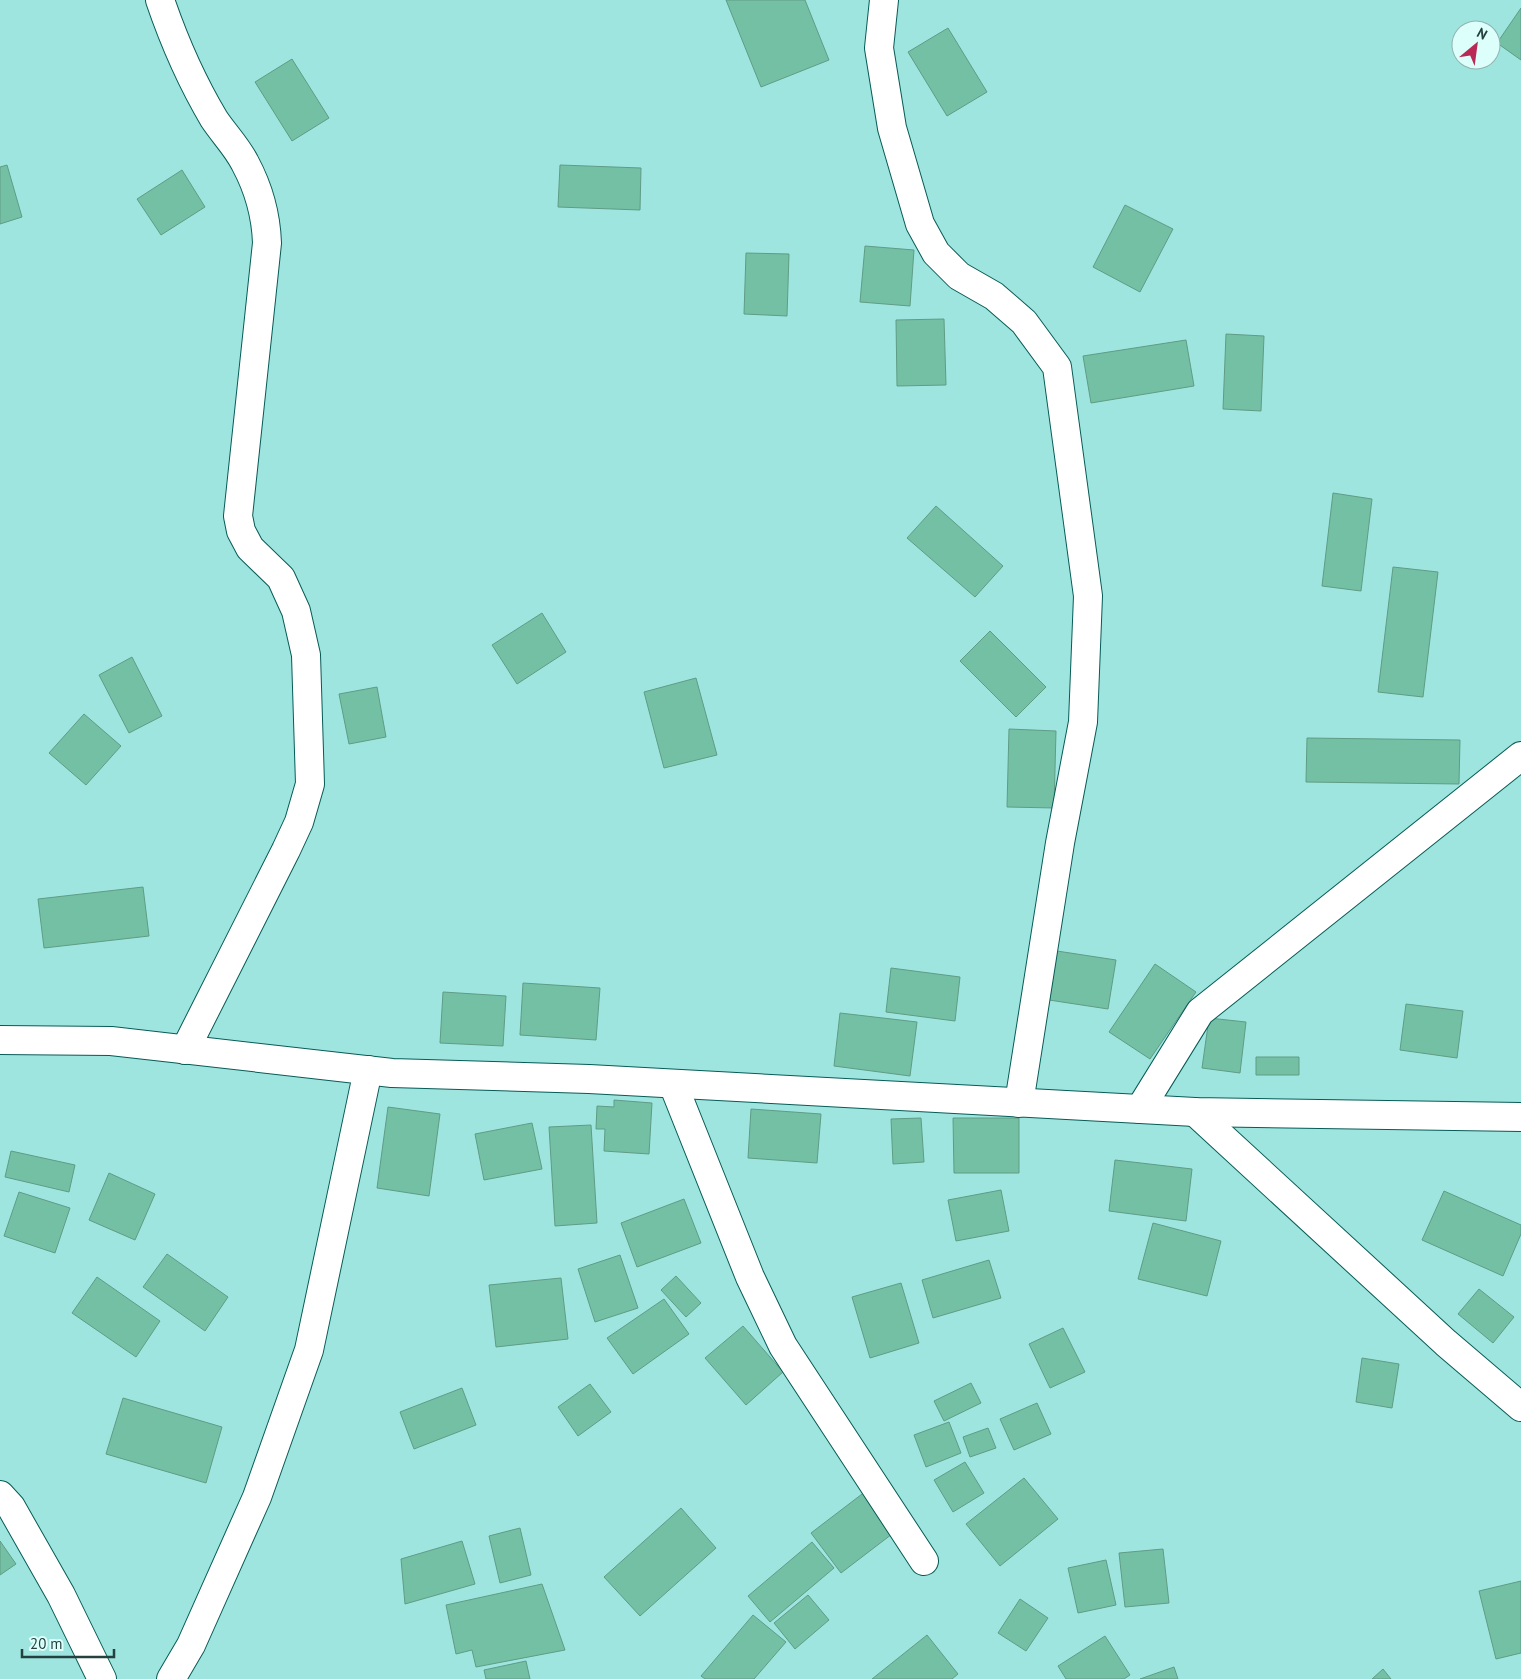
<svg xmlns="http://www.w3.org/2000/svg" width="1521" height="1679" font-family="'PT Sans',sans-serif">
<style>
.building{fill:#74c0a4;stroke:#5f9c86}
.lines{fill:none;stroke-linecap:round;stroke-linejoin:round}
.minor-casing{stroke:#075b56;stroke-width:30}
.tertiary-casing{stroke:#075b56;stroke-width:30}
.minor{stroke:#fff;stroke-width:28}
.tertiary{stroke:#fff;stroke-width:28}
</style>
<rect width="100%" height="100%" fill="#9ee5df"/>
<!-- building -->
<path class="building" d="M 726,0 L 805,0 L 829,60 L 761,87 Z
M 1521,8 L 1521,60 L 1497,43 Z
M 948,28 L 987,92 L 947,116 L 908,52 Z
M 292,59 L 329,118 L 292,141 L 255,82 Z
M 7,165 L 22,217 L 0,224 L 0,167 Z
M 560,165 L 641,168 L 640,210 L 558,207 Z
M 182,170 L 205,207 L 161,235 L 137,199 Z
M 1125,205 L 1173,229 L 1140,292 L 1093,267 Z
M 865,246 L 914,250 L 910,306 L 860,302 Z
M 746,253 L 789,254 L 787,316 L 744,314 Z
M 944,319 L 946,385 L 897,386 L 896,320 Z
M 1226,334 L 1264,336 L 1261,411 L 1223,409 Z
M 1186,340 L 1194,386 L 1091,403 L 1083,356 Z
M 1333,493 L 1372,499 L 1361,591 L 1322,586 Z
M 936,506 L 1003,566 L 975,597 L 907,538 Z
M 1393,567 L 1438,572 L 1423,697 L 1378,692 Z
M 542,613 L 566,652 L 517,684 L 492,645 Z
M 990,631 L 1046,687 L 1016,717 L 960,661 Z
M 132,657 L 162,716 L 129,733 L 99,675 Z
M 696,678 L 717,755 L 664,768 L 644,692 Z
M 377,687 L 386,737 L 349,744 L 339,694 Z
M 84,714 L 121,746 L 86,785 L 49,753 Z
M 1009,729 L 1056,731 L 1054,808 L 1007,807 Z
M 1307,738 L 1460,740 L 1459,784 L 1306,782 Z
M 143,887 L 149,936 L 44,948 L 38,899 Z
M 1057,951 L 1116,960 L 1108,1009 L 1049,1000 Z
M 1155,964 L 1196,992 L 1150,1059 L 1109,1032 Z
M 891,968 L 960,977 L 955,1021 L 886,1012 Z
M 523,983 L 600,988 L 596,1040 L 520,1035 Z
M 443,992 L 506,996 L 503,1046 L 440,1043 Z
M 1406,1004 L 1463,1011 L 1457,1058 L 1400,1050 Z
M 840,1013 L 917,1022 L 910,1076 L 834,1066 Z
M 1209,1018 L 1246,1022 L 1240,1073 L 1202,1068 Z
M 1256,1057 L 1299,1057 L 1299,1075 L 1256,1075 Z
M 614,1100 L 652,1103 L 649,1154 L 604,1151 L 605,1129 L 596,1129 L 597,1106 L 614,1107 Z
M 388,1107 L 440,1114 L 429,1196 L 377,1188 Z
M 751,1109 L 821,1114 L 817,1163 L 748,1158 Z
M 921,1118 L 924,1162 L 893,1164 L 891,1119 Z
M 953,1118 L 1019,1118 L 1019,1173 L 954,1173 Z
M 532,1123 L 542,1169 L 484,1180 L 475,1134 Z
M 591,1125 L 597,1223 L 555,1226 L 549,1127 Z
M 11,1151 L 75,1165 L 69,1192 L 5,1177 Z
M 1115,1160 L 1192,1169 L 1186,1221 L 1109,1211 Z
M 109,1173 L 155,1194 L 135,1240 L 89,1220 Z
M 1001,1190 L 1009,1231 L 956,1241 L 948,1200 Z
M 1444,1191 L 1521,1225 L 1521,1234 L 1503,1276 L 1422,1240 Z
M 19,1192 L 70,1208 L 55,1253 L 4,1236 Z
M 684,1199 L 701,1243 L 637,1267 L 621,1223 Z
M 1153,1223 L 1221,1241 L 1207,1296 L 1138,1279 Z
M 167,1254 L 228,1297 L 205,1331 L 143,1287 Z
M 620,1255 L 638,1308 L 595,1322 L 578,1269 Z
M 989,1260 L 1001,1298 L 933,1318 L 922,1280 Z
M 676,1276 L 701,1303 L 686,1317 L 661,1290 Z
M 97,1277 L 160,1321 L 136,1357 L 72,1313 Z
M 561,1278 L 568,1339 L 496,1347 L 489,1285 Z
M 901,1283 L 919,1343 L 870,1358 L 852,1297 Z
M 1479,1289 L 1514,1317 L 1493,1343 L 1458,1314 Z
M 664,1299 L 689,1334 L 633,1374 L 607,1338 Z
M 743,1326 L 783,1372 L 746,1405 L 705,1358 Z
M 1063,1328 L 1085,1372 L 1050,1388 L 1029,1344 Z
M 1362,1358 L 1399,1364 L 1392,1408 L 1356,1402 Z
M 971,1383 L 981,1403 L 944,1421 L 934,1401 Z
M 590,1384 L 611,1412 L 578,1436 L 558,1407 Z
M 462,1388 L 476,1425 L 414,1449 L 400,1412 Z
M 123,1398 L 222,1427 L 206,1483 L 106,1454 Z
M 1037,1403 L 1051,1434 L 1014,1450 L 1000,1419 Z
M 949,1422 L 961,1453 L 926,1467 L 914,1435 Z
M 988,1428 L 996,1448 L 970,1457 L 963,1437 Z
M 965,1462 L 984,1493 L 953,1512 L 934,1480 Z
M 1024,1478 L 1058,1519 L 1000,1566 L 966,1524 Z
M 866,1491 L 896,1531 L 841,1573 L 811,1533 Z
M 681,1508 L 716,1548 L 640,1616 L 604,1577 Z
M 520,1528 L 531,1575 L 500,1583 L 489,1536 Z
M 0,1541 L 16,1564 L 0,1575 Z
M 462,1541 L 475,1584 L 405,1604 L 401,1559 Z
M 812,1542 L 834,1568 L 770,1622 L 748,1596 Z
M 1163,1549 L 1169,1603 L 1125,1607 L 1119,1553 Z
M 1106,1560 L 1116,1605 L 1078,1613 L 1068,1568 Z
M 1521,1581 L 1521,1653 L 1496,1659 L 1479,1591 Z
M 542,1584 L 565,1650 L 476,1667 L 472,1650 L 456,1654 L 446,1605 Z
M 808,1595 L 829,1620 L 795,1649 L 774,1623 Z
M 1020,1599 L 1048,1618 L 1026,1651 L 998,1633 Z
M 753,1615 L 786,1642 L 754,1679 L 705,1679 L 701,1676 Z
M 927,1635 L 958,1674 L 952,1679 L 872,1679 Z
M 1105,1636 L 1130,1675 L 1124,1679 L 1066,1679 L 1058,1666 Z
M 526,1661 L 530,1679 L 486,1679 L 484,1670 Z
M 1174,1667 L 1178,1679 L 1140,1679 Z
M 1383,1669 L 1391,1679 L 1372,1679 Z"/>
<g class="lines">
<!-- minor casing -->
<g class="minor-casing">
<path id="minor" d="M 160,0 C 174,41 192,82 214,119 C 224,134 237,147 245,163 C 259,189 266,214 267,243 L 238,516 L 241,531 L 250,548 L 281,578 L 296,611 L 306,655 L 310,784 L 299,822 L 286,850 L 185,1050
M 884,0 L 879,48 L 892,128 L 920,224 L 936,253 L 959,276 L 994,296 L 1024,322 L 1057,367 L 1088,596 L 1083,722 L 1060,843 L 1019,1103
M 673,1084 L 750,1277 L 783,1346 L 924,1561
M 1140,1109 L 1200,1012 L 1521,756
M 1195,1112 L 1446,1343 L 1521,1407
M 0,1495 L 11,1507 L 61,1595 L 102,1679
M 171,1679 L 191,1645 L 257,1497 L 309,1350 L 368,1070"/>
</g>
<!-- tertiary casing -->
<g class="tertiary-casing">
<path id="tertiary" d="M 0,1040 L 111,1041 L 392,1073 L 589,1079 L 1195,1112 L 1521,1117"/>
</g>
<!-- minor -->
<use href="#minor" class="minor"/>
<!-- tertiary -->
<use href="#tertiary" class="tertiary"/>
</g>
<!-- north arrow -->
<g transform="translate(1476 45) rotate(29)"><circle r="24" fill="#dcfffb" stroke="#92b3b0"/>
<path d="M0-4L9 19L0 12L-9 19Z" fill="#b92954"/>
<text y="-8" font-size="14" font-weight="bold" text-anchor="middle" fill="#24413f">N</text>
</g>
<!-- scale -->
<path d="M22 1649v8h92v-8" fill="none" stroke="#24413f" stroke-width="2.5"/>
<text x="30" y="1649" font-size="15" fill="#24413f" stroke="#dcfffb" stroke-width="4" paint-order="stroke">20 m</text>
</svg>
